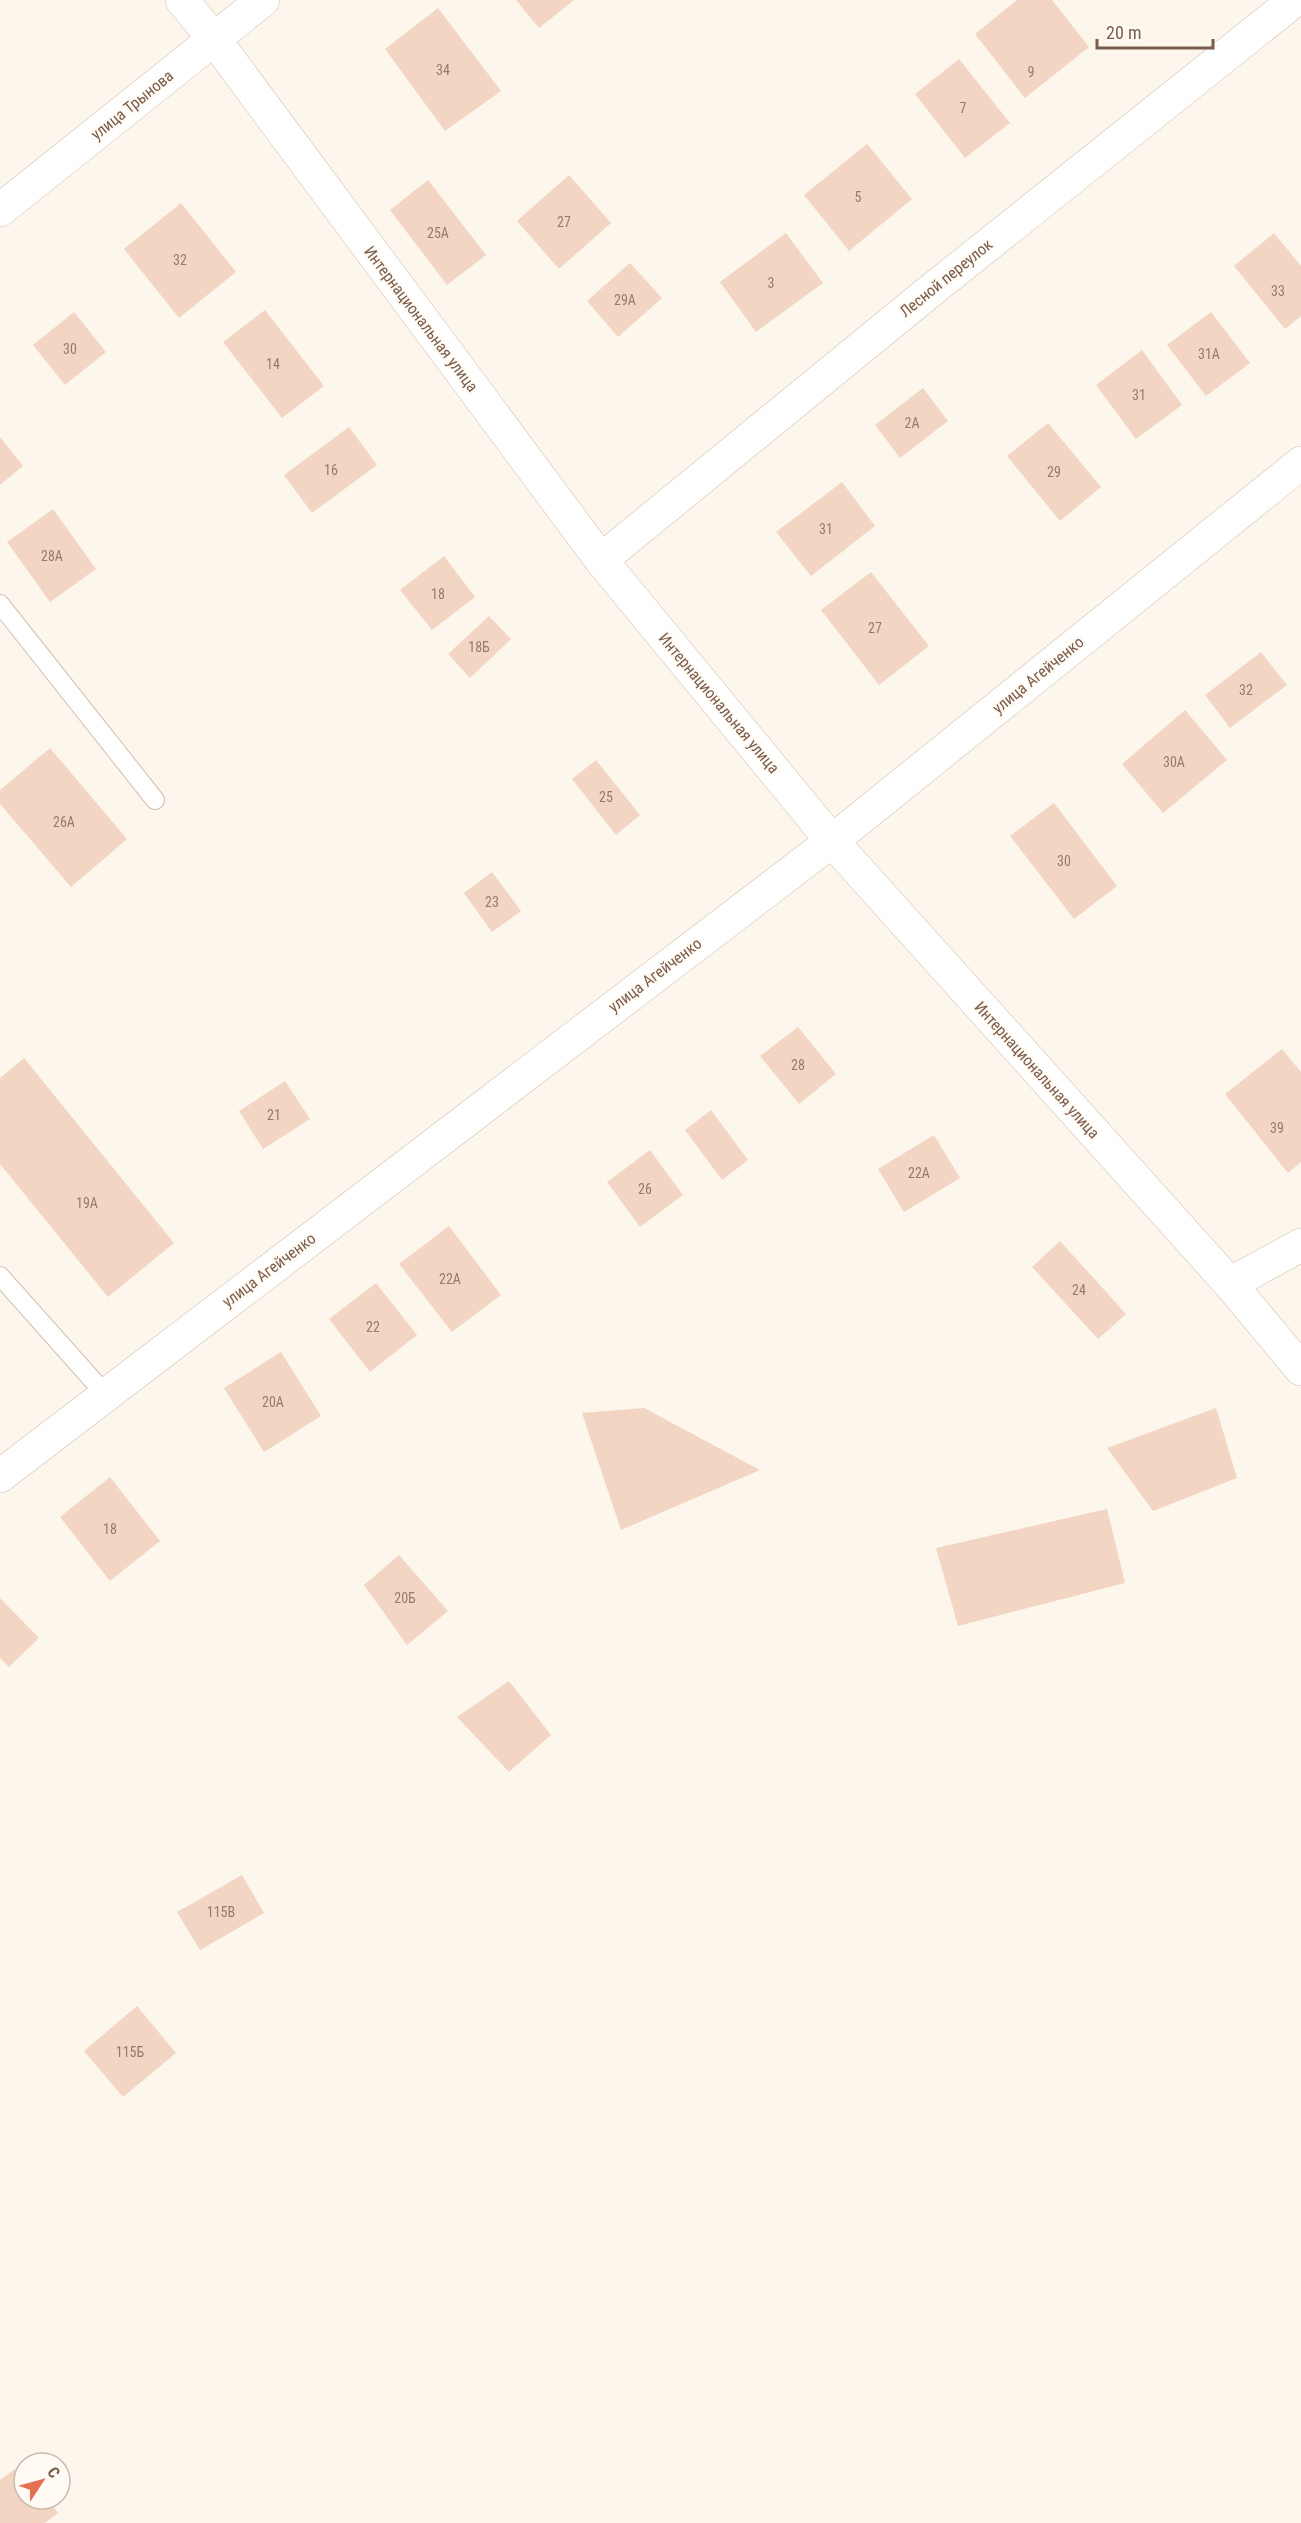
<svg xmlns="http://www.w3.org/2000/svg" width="1301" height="2523" font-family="'Roboto Condensed',sans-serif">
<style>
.building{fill:#f3d5c3}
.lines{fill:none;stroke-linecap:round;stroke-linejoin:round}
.service-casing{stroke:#d1beb0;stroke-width:20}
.minor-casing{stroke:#d1beb0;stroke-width:34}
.service{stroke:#fff;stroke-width:18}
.minor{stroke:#fff;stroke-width:33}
.labels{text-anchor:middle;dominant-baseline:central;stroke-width:4.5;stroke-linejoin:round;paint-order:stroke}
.number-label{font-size:14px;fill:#987a6a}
.street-label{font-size:16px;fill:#7a5c4d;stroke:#fffaf3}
</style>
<rect width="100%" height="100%" fill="#fdf6ec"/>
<!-- building -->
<path class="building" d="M 516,0 L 574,0 L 539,28 Z
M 1017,0 L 1052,0 L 1089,47 L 1025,98 L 975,34 Z
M 438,8 L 501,91 L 445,131 L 385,49 Z
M 959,59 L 1010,123 L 965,158 L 915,94 Z
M 867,144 L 912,199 L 849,251 L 804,195 Z
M 569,175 L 611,223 L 559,269 L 517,221 Z
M 428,180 L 486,255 L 447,285 L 390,210 Z
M 181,203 L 236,272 L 179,318 L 124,249 Z
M 786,233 L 823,283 L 756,332 L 720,282 Z
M 1274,233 L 1301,266 L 1301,316 L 1285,329 L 1234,266 Z
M 630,263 L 662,298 L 618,337 L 587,301 Z
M 265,310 L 324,386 L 282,418 L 223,342 Z
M 74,312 L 106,352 L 65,385 L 33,345 Z
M 1211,312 L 1250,363 L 1206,396 L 1167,345 Z
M 1142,350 L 1182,405 L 1136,439 L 1096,385 Z
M 923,388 L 948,421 L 900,458 L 875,425 Z
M 1048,423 L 1101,487 L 1060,521 L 1007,456 Z
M 349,427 L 377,465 L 312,513 L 284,475 Z
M 0,437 L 23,466 L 0,485 Z
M 842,482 L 875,526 L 811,576 L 776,532 Z
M 53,509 L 96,569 L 50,602 L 7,542 Z
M 444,556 L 475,597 L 432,630 L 400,590 Z
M 871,572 L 929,646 L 879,685 L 821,610 Z
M 489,616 L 511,639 L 470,678 L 448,654 Z
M 1261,652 L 1287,685 L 1230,728 L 1205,695 Z
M 1185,710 L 1227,760 L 1163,813 L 1122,764 Z
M 50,748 L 127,839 L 71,887 L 0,804 L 0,790 Z
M 596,760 L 640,815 L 616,835 L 572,779 Z
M 1054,803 L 1117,886 L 1074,919 L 1010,836 Z
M 492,872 L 521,911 L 492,932 L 464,893 Z
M 798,1027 L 836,1074 L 799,1104 L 760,1056 Z
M 1282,1049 L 1301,1072 L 1301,1162 L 1288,1173 L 1225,1094 Z
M 24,1058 L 174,1243 L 108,1297 L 0,1164 L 0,1078 Z
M 285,1081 L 310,1119 L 263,1149 L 239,1111 Z
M 711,1110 L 748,1160 L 722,1180 L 685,1130 Z
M 934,1135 L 960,1178 L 904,1212 L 878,1169 Z
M 650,1150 L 683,1195 L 640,1227 L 607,1182 Z
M 449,1226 L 501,1295 L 452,1332 L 399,1264 Z
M 1060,1241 L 1126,1314 L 1098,1339 L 1032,1267 Z
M 376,1283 L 417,1335 L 370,1372 L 329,1319 Z
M 281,1352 L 321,1416 L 264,1452 L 224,1388 Z
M 644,1408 L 760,1470 L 621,1530 L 582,1413 Z
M 1216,1408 L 1237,1478 L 1153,1511 L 1107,1448 Z
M 110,1477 L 160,1541 L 110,1581 L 60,1517 Z
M 1107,1509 L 1125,1583 L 958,1626 L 936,1548 Z
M 399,1555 L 448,1611 L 407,1645 L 364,1585 Z
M 0,1598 L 39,1638 L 9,1667 L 0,1658 Z
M 509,1681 L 551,1735 L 509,1772 L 457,1717 Z
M 242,1875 L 264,1913 L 200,1950 L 177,1912 Z
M 137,2006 L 176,2053 L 123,2097 L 84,2051 Z
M 22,2464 L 24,2499 L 48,2499 L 58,2513 L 45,2523 L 0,2523 L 0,2480 Z"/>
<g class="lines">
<!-- service casing -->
<g class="service-casing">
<path id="service" d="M 0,604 L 155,800
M 0,1276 L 106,1395"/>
</g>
<!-- minor casing -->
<g class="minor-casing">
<path id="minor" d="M 182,0 L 214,39 L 601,560 L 832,841 L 1230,1284 L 1301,1369
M 0,210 L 263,0
M 601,560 L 929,292 L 1295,0
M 1230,1284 L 1301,1245
M 0,1476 L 832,841 L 1301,463"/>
</g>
<!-- service -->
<use href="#service" class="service"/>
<!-- minor -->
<use href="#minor" class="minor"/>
</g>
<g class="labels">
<!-- number labels -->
<g class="number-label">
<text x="443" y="70">34</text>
<text x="1031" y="72">9</text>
<text x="963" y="108">7</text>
<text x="858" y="197">5</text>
<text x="564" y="222">27</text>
<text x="438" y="233">25А</text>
<text x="180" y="260">32</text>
<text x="771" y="283">3</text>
<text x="1278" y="291">33</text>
<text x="625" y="300">29А</text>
<text x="70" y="349">30</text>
<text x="1209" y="354">31А</text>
<text x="273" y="364">14</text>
<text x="1139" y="395">31</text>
<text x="912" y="423">2А</text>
<text x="331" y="470">16</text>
<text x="1054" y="472">29</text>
<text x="826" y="529">31</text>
<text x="52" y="556">28А</text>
<text x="438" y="594">18</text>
<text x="875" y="628">27</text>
<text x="479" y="647">18Б</text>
<text x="1246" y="690">32</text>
<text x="1174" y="762">30А</text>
<text x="606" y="797">25</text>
<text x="64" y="822">26А</text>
<text x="1064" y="861">30</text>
<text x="492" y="902">23</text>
<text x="798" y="1065">28</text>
<text x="274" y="1115">21</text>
<text x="1277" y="1128">39</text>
<text x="919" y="1173">22А</text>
<text x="645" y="1189">26</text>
<text x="87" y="1203">19А</text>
<text x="450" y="1279">22А</text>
<text x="1079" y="1290">24</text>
<text x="373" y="1327">22</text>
<text x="273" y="1402">20А</text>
<text x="110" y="1529">18</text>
<text x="405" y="1598">20Б</text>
<text x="221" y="1912">115В</text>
<text x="130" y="2052">115Б</text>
</g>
<!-- street labels -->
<g class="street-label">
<text transform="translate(132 105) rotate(-39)">улица Трынова</text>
<text transform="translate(946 278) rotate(-39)">Лесной переулок</text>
<text transform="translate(421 319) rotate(53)">Интернациональная улица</text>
<text transform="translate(1038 675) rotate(-39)">улица Агейченко</text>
<text transform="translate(719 703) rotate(50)">Интернациональная улица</text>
<text transform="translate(655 975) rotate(-37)">улица Агейченко</text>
<text transform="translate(1037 1070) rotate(48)">Интернациональная улица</text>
<text transform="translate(269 1270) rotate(-37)">улица Агейченко</text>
</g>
</g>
<!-- north arrow -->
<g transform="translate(42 2481) rotate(54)"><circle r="28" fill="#fffaf3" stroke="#cabbb1" stroke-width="1.5"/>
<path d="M0-4.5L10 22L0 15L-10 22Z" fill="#e76f51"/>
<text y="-9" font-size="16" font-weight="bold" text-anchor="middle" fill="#7a5c4d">С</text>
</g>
<!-- scale -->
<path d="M1097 39v9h116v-9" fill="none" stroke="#7a5c4d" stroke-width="3"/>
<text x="1106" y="39" font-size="18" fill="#7a5c4d" stroke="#fffaf3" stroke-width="4.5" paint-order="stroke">20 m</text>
</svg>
